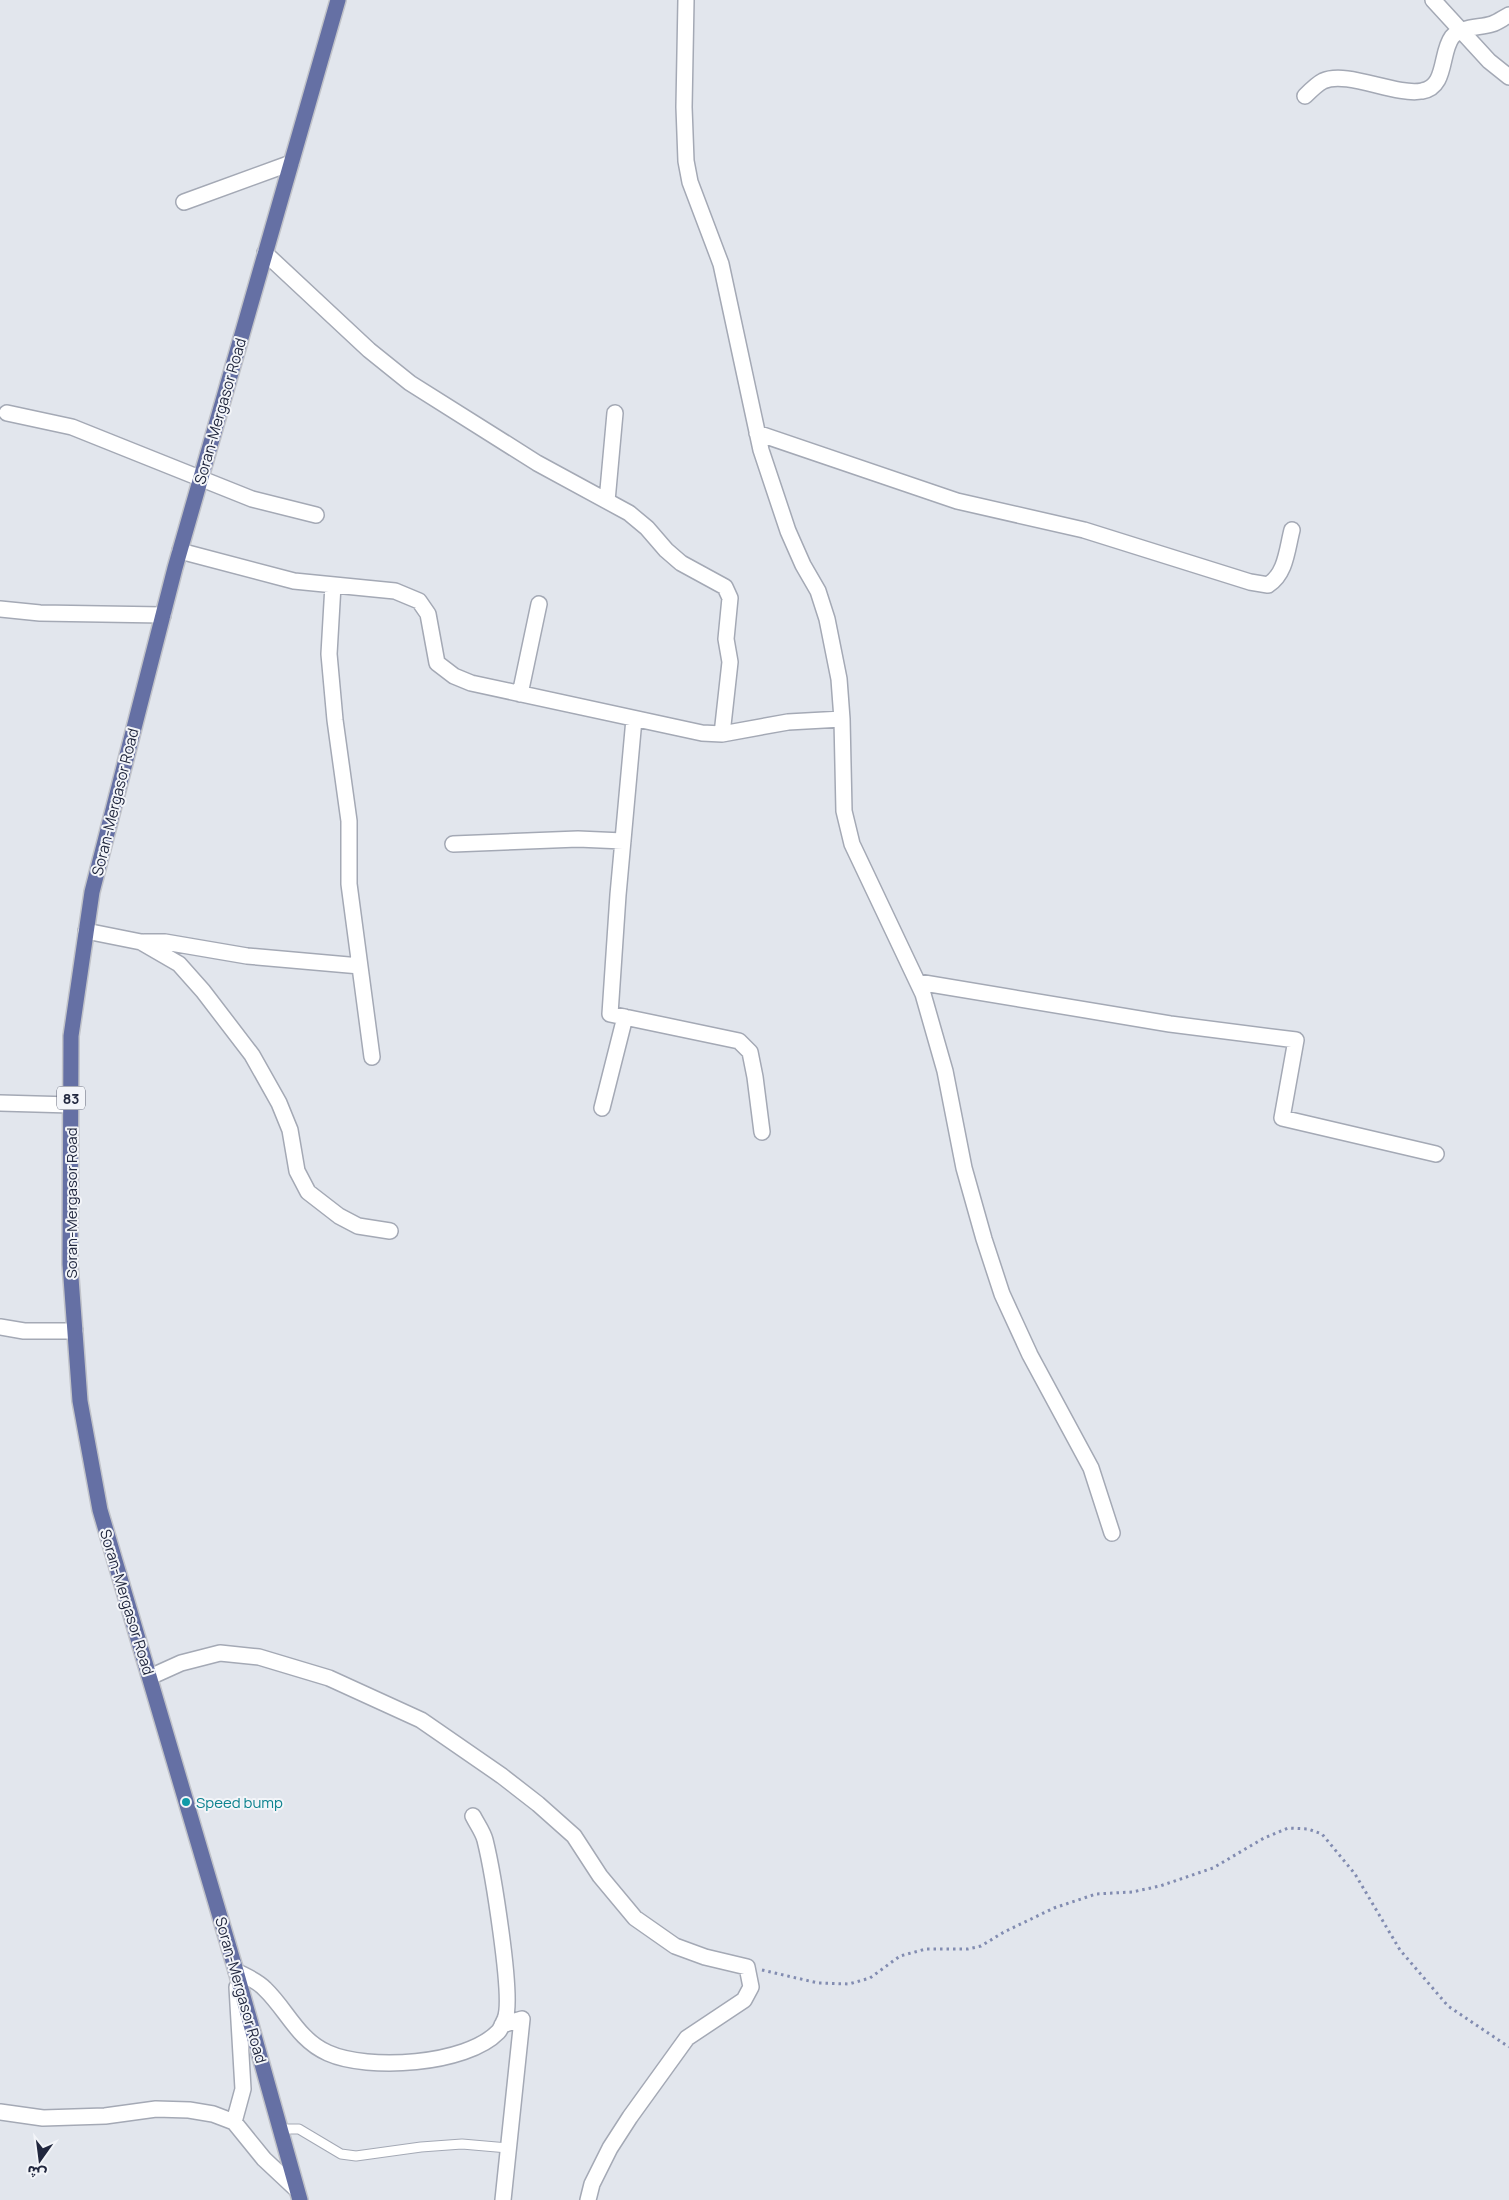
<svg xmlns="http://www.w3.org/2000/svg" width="1509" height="2200" font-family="Manrope,'Noto Sans Arabic',sans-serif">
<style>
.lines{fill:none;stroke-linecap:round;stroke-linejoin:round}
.lane-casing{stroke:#a4a9b5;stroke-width:11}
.street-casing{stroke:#a4a9b5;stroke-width:18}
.primary-casing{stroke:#c1c3c9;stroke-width:18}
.path{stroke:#828cb1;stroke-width:3;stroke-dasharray:2.5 4;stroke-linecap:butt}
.lane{stroke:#fff;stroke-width:9}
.street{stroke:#fff;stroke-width:15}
.primary{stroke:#6570a4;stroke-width:15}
.culture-dot{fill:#0f9aa8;stroke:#f3f5f9;stroke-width:2}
.labels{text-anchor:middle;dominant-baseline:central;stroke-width:4;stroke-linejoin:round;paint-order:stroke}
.shield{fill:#f3f5f9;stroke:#606576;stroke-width:1}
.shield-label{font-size:14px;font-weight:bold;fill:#21273e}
.street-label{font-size:15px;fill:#21273e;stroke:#f3f5f9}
.culture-label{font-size:15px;fill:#0d838f;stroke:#f3f5f9;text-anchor:start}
</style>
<rect width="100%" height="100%" fill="#e2e6ed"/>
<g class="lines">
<!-- lane casing -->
<g class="lane-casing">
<path id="lane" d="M 279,2129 L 299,2129 L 341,2154 L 356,2156 L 421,2147 L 462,2144 L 508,2148"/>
</g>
<!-- street casing -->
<g class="street-casing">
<path id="street" d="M 686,0 L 684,107 L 686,161 L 690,182 L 721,264 L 761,450 L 788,531 L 803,565 L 818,591 L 827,619 L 839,679 L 842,719 L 844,811 L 852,844 L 923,994 L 945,1071 L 964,1168 L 984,1239 L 1002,1294 L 1030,1355 L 1091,1468 L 1112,1533
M 1433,0 L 1489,61 L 1509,77
M 1305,96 C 1310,91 1317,84 1323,81 C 1347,70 1395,96 1422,91 C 1447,87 1440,53 1452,37 C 1461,26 1480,28 1492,24 C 1498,22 1503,18 1509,15
M 184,202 L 291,163
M 265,253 L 369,350 L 410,383 L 537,463 L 629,513 L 647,528 L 666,550 L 681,563 L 725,587 L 730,598 L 726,639 L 730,662 L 722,734
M 7,413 L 72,427 L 252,499 L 316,515
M 757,433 L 957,501 L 1084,530 L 1250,582 L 1268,585 C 1286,574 1287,549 1292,530
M 607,501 L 615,413
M 180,551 L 294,581 L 395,591 L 419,601 L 428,614 L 437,663 L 454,676 L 471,683 L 702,733 L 722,734 L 788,722 L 842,719
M 333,585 L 329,654 L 335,720 L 349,821 L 349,884 L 372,1057
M 0,609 L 40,613 L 163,615
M 520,694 L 539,604
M 634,719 L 618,895 L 610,1014 L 739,1041 L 750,1052 L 755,1077 L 762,1132
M 453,844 L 578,839 L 623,841
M 86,931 L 141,942 L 179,964 L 203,991 L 252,1055 L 279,1103 L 290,1130 L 297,1171 L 308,1192 L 339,1216 L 358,1226 L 390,1231
M 144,942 L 165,942 L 247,956 L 360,966
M 918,982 L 1170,1024 L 1296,1040 L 1282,1118 L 1436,1154
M 0,1103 L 71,1105
M 602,1108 L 625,1017
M 0,1327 L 24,1331 L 75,1331
M 150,1677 L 181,1663 L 220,1653 L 259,1657 L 329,1678 L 421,1720 L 502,1776 L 538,1804 L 574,1836 L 600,1876 L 635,1918 L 675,1946 L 705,1957 L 747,1967 L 751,1987 L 744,2000 L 687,2038 L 630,2117 L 610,2148 L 592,2184 L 588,2200
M 236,1971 C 245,1976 258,1981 265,1989 C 287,2010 298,2040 328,2053 C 368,2071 466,2065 498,2032 C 501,2029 503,2023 505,2019 C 514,1998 492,1868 485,1840 C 483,1832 477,1824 473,1816
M 502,2025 L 522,2019 L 503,2200
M 0,2112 L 43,2118 L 105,2116 L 156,2109 L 189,2110 L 213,2114 L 234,2122 L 264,2159 L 296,2189
M 234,2122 L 243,2089 L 237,1987"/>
</g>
<!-- primary casing -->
<g class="primary-casing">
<path id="primary" d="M 300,2200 L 236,1971 L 100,1510 L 80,1401 L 70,1264 L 71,1036 L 92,892 L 175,568 L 338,0"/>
</g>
<!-- path -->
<path class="path" d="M 762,1970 L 818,1983 L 849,1984 L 870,1978 L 900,1956 L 926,1949 L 968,1949 L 981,1946 L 1004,1932 L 1054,1908 L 1096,1894 L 1132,1892 L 1160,1886 L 1213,1868 L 1264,1838 L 1288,1828 L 1308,1829 L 1322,1834 L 1355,1874 L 1400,1950 L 1448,2006 L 1509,2047"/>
<!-- lane -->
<use href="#lane" class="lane"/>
<!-- street -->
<use href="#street" class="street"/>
<!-- primary -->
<use href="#primary" class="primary"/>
</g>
<!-- markers -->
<circle class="culture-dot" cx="186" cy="1802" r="5"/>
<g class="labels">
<!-- shield labels -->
<rect class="shield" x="57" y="1086.5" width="28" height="23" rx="4"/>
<g class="shield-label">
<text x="71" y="1098">83</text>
</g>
<!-- street labels -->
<g class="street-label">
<text transform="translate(220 411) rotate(-74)">Soran-Mergasor Road</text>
<text transform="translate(115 802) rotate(-76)">Soran-Mergasor Road</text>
<text transform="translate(71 1203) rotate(-90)">Soran-Mergasor Road</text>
<text transform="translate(127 1602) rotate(73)">Soran-Mergasor Road</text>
<text transform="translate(241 1990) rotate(74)">Soran-Mergasor Road</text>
</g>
<!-- culture labels -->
<g class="culture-label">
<text x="196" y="1802">Speed bump</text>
</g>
</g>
<!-- north arrow -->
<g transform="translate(40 2160) rotate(194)" stroke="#f3f5f9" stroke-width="4" paint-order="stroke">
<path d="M0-4L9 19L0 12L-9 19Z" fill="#21273e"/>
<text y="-8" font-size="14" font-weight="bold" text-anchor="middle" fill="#21273e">ش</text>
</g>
</svg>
